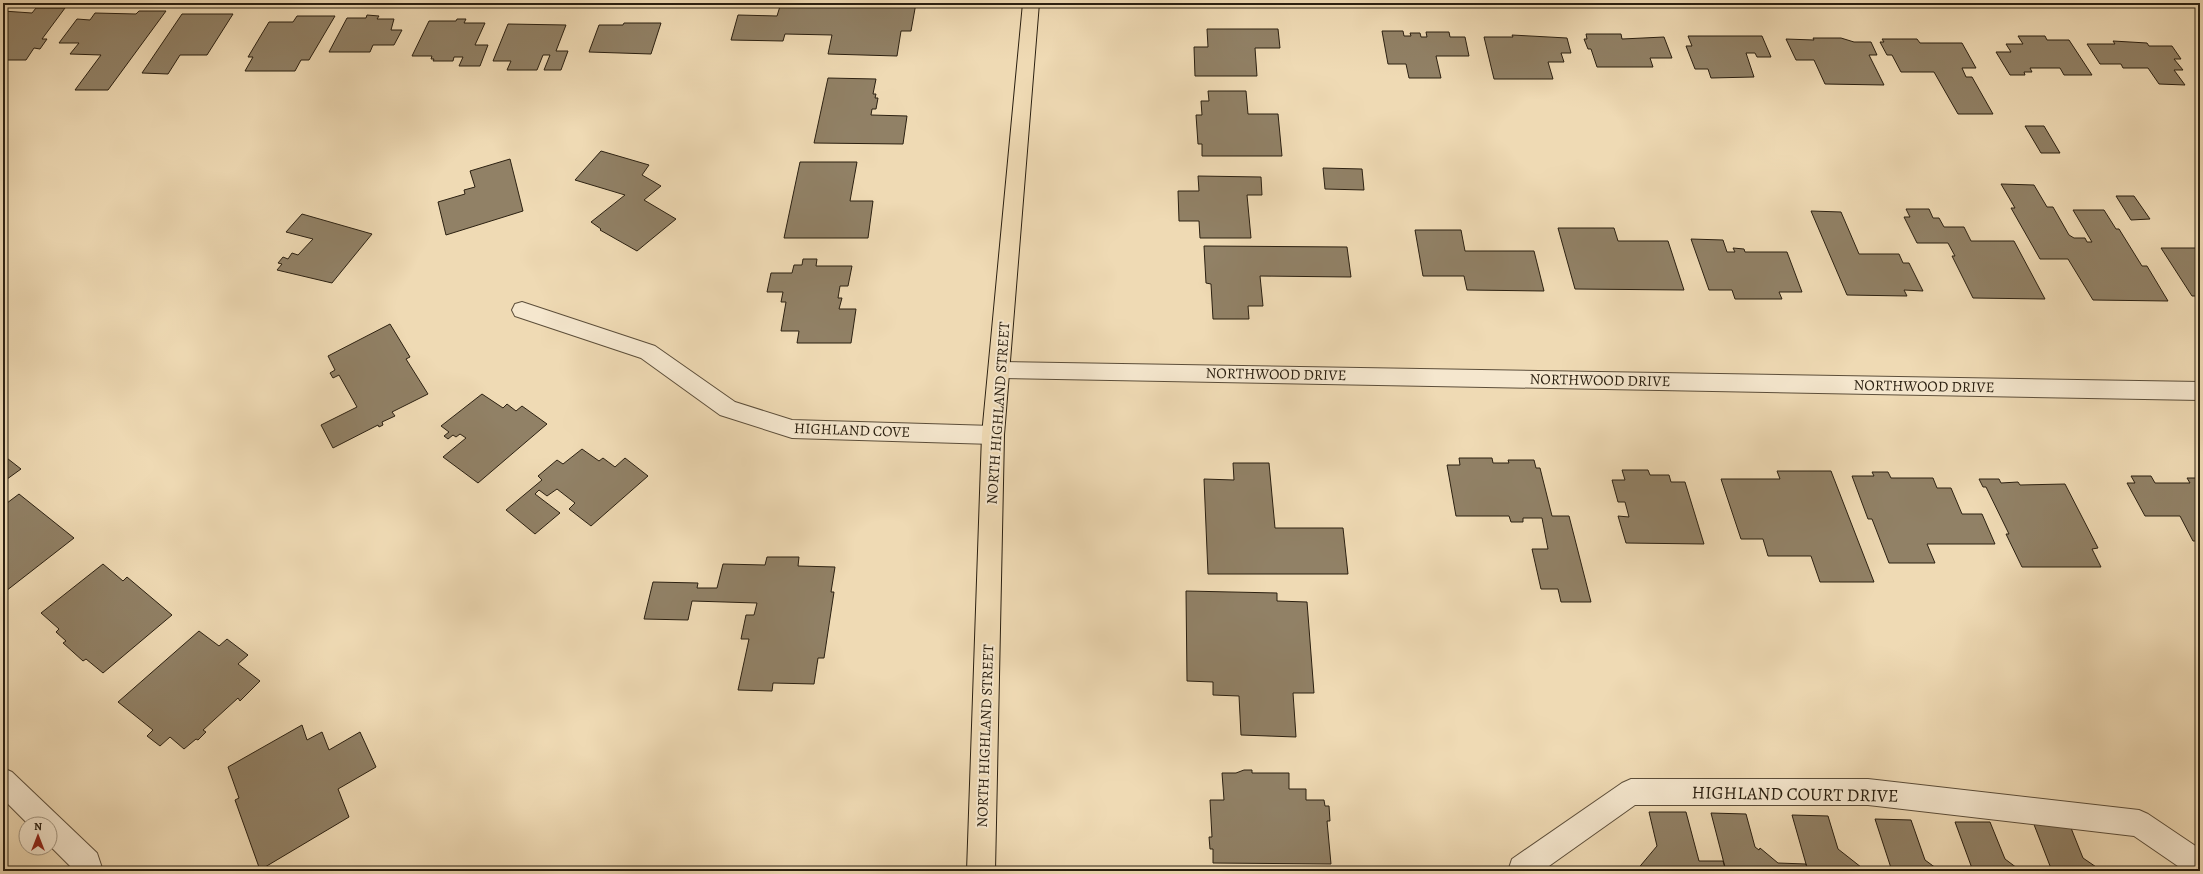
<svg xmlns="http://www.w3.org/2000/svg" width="2203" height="874" font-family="Alegreya,serif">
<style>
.building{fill:#918166;stroke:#2b2011}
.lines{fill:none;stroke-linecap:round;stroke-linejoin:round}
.minor-casing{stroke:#5c4e3a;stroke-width:2}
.major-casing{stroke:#2b2011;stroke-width:2}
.minor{fill:#f5e7ce;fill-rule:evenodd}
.major{fill:#efdab4;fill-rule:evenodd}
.labels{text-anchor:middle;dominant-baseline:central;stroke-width:4;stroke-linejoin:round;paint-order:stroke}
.street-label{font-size:15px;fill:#2b2011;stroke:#f5e7ce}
.near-street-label{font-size:18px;fill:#2b2011;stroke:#f5e7ce}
</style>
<rect width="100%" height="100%" fill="#efdab4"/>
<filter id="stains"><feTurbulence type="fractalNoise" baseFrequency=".005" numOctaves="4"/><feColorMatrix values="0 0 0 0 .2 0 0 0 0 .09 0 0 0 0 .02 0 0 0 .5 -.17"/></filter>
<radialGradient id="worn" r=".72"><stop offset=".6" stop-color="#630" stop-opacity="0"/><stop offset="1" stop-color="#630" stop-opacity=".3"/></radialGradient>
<!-- building -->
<path class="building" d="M 781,3 L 868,4 L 916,3 L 911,31 L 901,31 L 897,56 L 828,54 L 832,35 L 785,34 L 783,41 L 731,40 L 738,15 L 777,16 Z
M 36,8 L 65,8 L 42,39 L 47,39 L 40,49 L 34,48 L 26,60 L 3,60 L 5,54 L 3,54 L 3,11 L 32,13 Z
M 139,11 L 166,11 L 108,90 L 75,90 L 101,55 L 70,54 L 79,43 L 59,43 L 77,19 L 90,20 L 95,13 L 136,14 Z
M 182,14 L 233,14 L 207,55 L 180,55 L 168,74 L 142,73 Z
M 367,15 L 379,16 L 377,19 L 394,19 L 391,30 L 402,30 L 394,45 L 373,45 L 370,52 L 329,52 L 347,18 L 366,18 Z
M 297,16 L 335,16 L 309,60 L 301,60 L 295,71 L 245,71 L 253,57 L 248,57 L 269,22 L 293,22 Z
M 457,19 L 466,19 L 464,23 L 485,23 L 475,45 L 488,45 L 480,66 L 459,66 L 463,57 L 454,57 L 453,61 L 433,61 L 434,59 L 431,59 L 432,56 L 412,56 L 429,21 L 456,21 Z
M 624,23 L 661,23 L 651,54 L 589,52 L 599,25 L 623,25 Z
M 508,24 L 566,25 L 556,51 L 568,51 L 561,70 L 544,70 L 550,55 L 543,55 L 537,70 L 507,70 L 511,61 L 493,61 Z
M 1207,29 L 1278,29 L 1280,48 L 1255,48 L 1257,76 L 1195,76 L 1194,47 L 1208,47 Z
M 1382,31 L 1403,31 L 1404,36 L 1411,36 L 1410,33 L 1420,33 L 1421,37 L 1427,37 L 1426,32 L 1449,32 L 1450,37 L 1465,37 L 1469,56 L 1436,56 L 1441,78 L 1409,78 L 1406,64 L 1388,64 Z
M 1586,34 L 1621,34 L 1622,39 L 1664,37 L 1672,58 L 1650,58 L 1653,67 L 1597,67 L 1591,49 L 1588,49 L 1584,39 L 1587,39 Z
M 1512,35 L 1567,38 L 1571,53 L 1561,53 L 1564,62 L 1548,62 L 1553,79 L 1494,79 L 1484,37 L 1513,37 Z
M 1688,36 L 1762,36 L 1771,57 L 1757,57 L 1755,53 L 1746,53 L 1754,77 L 1711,78 L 1708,69 L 1695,69 L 1686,46 L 1692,46 Z
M 2018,36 L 2045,36 L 2047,40 L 2069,40 L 2092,75 L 2064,75 L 2060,68 L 2030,68 L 2032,72 L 2024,72 L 2025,75 L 2010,75 L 1996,52 L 2011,52 L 2006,44 L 2023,44 Z
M 1813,38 L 1841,38 L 1854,42 L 1871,42 L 1877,55 L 1869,55 L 1884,85 L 1825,84 L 1814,60 L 1796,60 L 1786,39 L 1814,40 Z
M 1882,39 L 1917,39 L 1920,43 L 1962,43 L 1976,68 L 1962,68 L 1966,77 L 1972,77 L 1993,114 L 1958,114 L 1934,72 L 1901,72 L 1892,55 L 1887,55 L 1880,42 L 1884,42 Z
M 2113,41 L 2147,43 L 2149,46 L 2172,46 L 2181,59 L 2174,59 L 2183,70 L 2174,70 L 2185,85 L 2159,84 L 2148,68 L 2123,68 L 2121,64 L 2100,64 L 2087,44 L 2115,44 Z
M 828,78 L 876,79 L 873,94 L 876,94 L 875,98 L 878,98 L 876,109 L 872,109 L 871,115 L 907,116 L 903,144 L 814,143 Z
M 1208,91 L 1246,91 L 1248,114 L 1278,114 L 1282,156 L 1202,156 L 1202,144 L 1198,144 L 1196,115 L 1202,115 L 1201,101 L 1209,101 Z
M 2025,126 L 2044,126 L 2060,153 L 2041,153 Z
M 601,151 L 649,165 L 642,175 L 661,186 L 644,200 L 676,219 L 637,251 L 600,230 L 601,229 L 591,222 L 625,195 L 575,180 Z
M 510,159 L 523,211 L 446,235 L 438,202 L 465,194 L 464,190 L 475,187 L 470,171 Z
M 800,162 L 857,162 L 850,201 L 873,201 L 868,238 L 784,238 Z
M 1323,168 L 1362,169 L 1364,190 L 1325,189 Z
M 1198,176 L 1261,177 L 1262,195 L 1247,195 L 1251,238 L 1200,238 L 1199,221 L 1179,221 L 1178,191 L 1199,191 Z
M 2001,184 L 2034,185 L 2047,207 L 2053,207 L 2069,235 L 2074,238 L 2085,238 L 2087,242 L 2092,242 L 2073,210 L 2104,210 L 2116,229 L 2119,229 L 2142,266 L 2147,266 L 2168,301 L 2093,300 L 2068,259 L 2040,259 L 2011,208 L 2015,208 Z
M 2116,196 L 2134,196 L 2150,219 L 2131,220 Z
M 1906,209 L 1929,209 L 1933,218 L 1939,218 L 1944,227 L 1964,227 L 1971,241 L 2014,241 L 2045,299 L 1973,298 L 1952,256 L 1955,256 L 1948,243 L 1917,243 L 1904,217 L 1910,217 Z
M 1811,211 L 1841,212 L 1859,254 L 1899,254 L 1903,263 L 1909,263 L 1923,291 L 1904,290 L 1907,296 L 1847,295 Z
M 302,214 L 372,234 L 332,283 L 277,270 L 282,264 L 278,263 L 283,257 L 288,259 L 292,253 L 298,255 L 313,239 L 286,232 Z
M 1558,228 L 1614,228 L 1618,241 L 1668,241 L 1684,290 L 1575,289 Z
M 1415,230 L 1461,230 L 1465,251 L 1534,251 L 1544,291 L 1467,290 L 1464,276 L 1423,276 Z
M 1691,239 L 1723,240 L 1727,252 L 1735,252 L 1733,248 L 1744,249 L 1745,252 L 1787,252 L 1802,292 L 1779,292 L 1782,299 L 1735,299 L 1732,290 L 1709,290 Z
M 1204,246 L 1347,247 L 1351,277 L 1260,276 L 1263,306 L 1248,306 L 1249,319 L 1213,319 L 1211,284 L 1206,283 Z
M 2161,248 L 2200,248 L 2200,296 L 2192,296 Z
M 803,259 L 817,259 L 816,266 L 852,266 L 848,286 L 840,286 L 838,298 L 842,298 L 839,309 L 856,309 L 851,343 L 797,343 L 799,331 L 781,331 L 786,302 L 781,302 L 783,292 L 767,292 L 771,273 L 792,273 L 794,265 L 802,265 Z
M 390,324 L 410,357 L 406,359 L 428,394 L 392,412 L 395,416 L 382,422 L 383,425 L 379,427 L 378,425 L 333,448 L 321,425 L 357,407 L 339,375 L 333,378 L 330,373 L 335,370 L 328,356 Z
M 482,394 L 503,408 L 507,404 L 516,411 L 522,406 L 547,424 L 478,483 L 443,457 L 466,438 L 460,434 L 456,437 L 453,435 L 448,439 L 444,436 L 449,432 L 441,426 Z
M 582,449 L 599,461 L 603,458 L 615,467 L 625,458 L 648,476 L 591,526 L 569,509 L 575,503 L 557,489 L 547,496 L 539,490 L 535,494 L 560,513 L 535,534 L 506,510 L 542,480 L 538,476 L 557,460 L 563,464 Z
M 3,455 L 21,469 L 3,482 Z
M 1459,458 L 1492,458 L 1493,463 L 1509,463 L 1508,460 L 1534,460 L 1536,468 L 1540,468 L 1552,516 L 1569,516 L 1591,602 L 1561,602 L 1558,589 L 1541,589 L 1532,549 L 1548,549 L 1542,518 L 1523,518 L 1523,522 L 1511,522 L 1509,516 L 1456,516 L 1447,465 L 1460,465 Z
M 1233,463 L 1269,463 L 1275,528 L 1343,528 L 1348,574 L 1208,574 L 1204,479 L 1234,480 Z
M 1622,470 L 1648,470 L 1650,475 L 1669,475 L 1671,482 L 1685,482 L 1704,544 L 1626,543 L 1618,516 L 1629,517 L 1625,502 L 1618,502 L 1612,480 L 1625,480 Z
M 1777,471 L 1831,471 L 1874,582 L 1820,582 L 1811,556 L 1768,556 L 1763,539 L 1741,539 L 1721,479 L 1780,479 Z
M 1872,472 L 1888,472 L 1891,478 L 1933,478 L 1937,488 L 1951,488 L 1962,514 L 1982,514 L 1995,544 L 1927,544 L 1935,563 L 1889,563 L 1872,519 L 1868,519 L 1852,476 L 1874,476 Z
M 2131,476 L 2151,476 L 2155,483 L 2190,483 L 2187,478 L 2200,478 L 2200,541 L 2193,541 L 2180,516 L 2145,516 L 2127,483 L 2135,483 Z
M 1979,479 L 1999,479 L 2001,483 L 2018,482 L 2020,485 L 2065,484 L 2098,548 L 2092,549 L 2101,567 L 2022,567 L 2006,534 L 2009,534 L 1986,487 L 1983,487 Z
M 19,494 L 74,538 L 6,591 L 3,589 L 3,506 Z
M 767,557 L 799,557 L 798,566 L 835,567 L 831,592 L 834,592 L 824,658 L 818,658 L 814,684 L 773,683 L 772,691 L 738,690 L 749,639 L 741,639 L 746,615 L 754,615 L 757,603 L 692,601 L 688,620 L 644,619 L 653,582 L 698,583 L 697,588 L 717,588 L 723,564 L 765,565 Z
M 103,564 L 123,581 L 127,577 L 172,615 L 103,673 L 86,659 L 83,661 L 63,643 L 66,641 L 56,632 L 59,629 L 41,613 Z
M 1186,591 L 1277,593 L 1277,601 L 1307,602 L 1314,693 L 1293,693 L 1296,737 L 1241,735 L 1239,696 L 1213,695 L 1213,682 L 1187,681 Z
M 199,631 L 219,646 L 227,639 L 248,655 L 238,664 L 260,681 L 240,701 L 238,698 L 203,730 L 206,732 L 198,740 L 196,739 L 184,749 L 170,737 L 160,746 L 147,736 L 153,730 L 118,702 Z
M 302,725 L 307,740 L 322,732 L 329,750 L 360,732 L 376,767 L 338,789 L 349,817 L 260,870 L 235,800 L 239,798 L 228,767 Z
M 1244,770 L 1252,770 L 1252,773 L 1289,773 L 1289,789 L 1306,789 L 1306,800 L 1324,800 L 1325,806 L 1329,806 L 1330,821 L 1327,821 L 1331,864 L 1213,863 L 1213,849 L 1210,849 L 1209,837 L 1212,837 L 1210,800 L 1224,800 L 1222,773 L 1236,773 Z
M 1649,812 L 1686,812 L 1699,861 L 1723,861 L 1726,871 L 1636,871 L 1657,846 Z
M 1711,813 L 1746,814 L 1755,847 L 1759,850 L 1760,848 L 1778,863 L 1806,864 L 1808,871 L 1726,871 Z
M 1792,815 L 1828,816 L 1838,849 L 1866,871 L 1808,871 Z
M 1875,819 L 1911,820 L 1925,860 L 1940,871 L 1892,871 Z
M 1955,822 L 1990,822 L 2005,859 L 2021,871 L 1973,871 Z
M 2033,822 L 2069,823 L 2083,858 L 2102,871 L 2052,871 Z"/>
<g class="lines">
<!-- minor casing -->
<g class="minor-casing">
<path id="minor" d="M 522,302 L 655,346 L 735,402 L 792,420 L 993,426 L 1001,429 L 1004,435 L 1001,441 L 993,444 L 792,438 L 720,415 L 641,358 L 515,316 L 512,310 L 515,304 Z
M 1000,362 L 2200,382 L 2200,400 L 1000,378 L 993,376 L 989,370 L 993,364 Z
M 3,768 L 12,772 L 97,853 L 103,871 L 75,871 L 50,846 L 50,824 L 28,824 L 3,799 Z
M 1631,779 L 1868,779 L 2139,810 L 2148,814 L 2200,849 L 2200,871 L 2185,871 L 2134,836 L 1868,805 L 1635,805 L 1542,871 L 1508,871 L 1512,859 L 1622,783 Z"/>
</g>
<!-- major casing -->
<g class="major-casing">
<path id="major" d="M 1023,3 L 1039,3 L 1004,435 L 995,871 L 967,871 L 982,435 Z"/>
</g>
<!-- minor -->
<use href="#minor" class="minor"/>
<!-- major -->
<use href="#major" class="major"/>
</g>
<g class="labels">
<!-- street labels -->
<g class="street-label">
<text transform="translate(1276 374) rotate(1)">NORTHWOOD DRIVE</text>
<text transform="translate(1600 380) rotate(1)">NORTHWOOD DRIVE</text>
<text transform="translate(1924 386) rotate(1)">NORTHWOOD DRIVE</text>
<text transform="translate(998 413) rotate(-86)">NORTH HIGHLAND STREET</text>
<text transform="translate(852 430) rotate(2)">HIGHLAND COVE</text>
<text transform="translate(985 736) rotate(-88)">NORTH HIGHLAND STREET</text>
</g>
<!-- near-street labels -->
<g class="near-street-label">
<text transform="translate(1795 794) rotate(1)">HIGHLAND COURT DRIVE</text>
</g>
</g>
<!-- margin -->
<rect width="2203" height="874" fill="none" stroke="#efdab4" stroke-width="16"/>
<rect x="4" y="4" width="2195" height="866" fill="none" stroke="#2b2011" stroke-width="2"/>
<rect x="8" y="8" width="2187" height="858" fill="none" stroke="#2b2011"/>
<!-- north arrow -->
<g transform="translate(38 836)"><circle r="19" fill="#f5e7ce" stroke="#a49782"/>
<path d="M0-3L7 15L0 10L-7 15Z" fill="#8f2418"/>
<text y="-6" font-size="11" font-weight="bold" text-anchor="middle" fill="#2b2011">N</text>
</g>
<rect width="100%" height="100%" filter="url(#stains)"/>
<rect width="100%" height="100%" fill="url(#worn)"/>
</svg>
